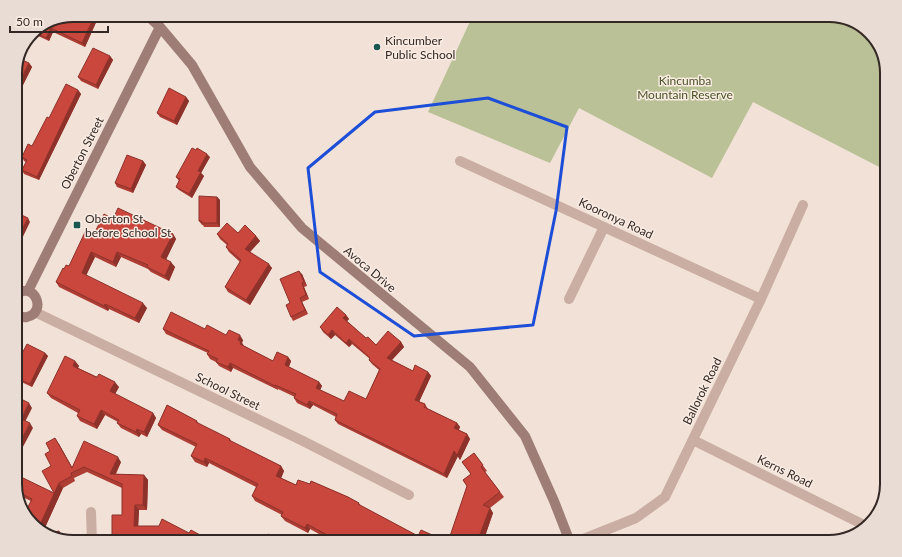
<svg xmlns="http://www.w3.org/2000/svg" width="902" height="557" font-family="Lato,sans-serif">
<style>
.green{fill:#bac197}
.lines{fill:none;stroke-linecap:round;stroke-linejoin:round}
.street{stroke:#caaea3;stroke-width:10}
.secondary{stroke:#9d7d75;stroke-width:10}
.wall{fill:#ae3d34}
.shaded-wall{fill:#8d322b}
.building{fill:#ca473d;stroke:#8d322b}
.marked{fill:none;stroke:#1d4ed8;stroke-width:3;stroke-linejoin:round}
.poi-dot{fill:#1a5751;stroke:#f9ece3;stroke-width:1.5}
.labels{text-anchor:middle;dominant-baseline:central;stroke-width:3;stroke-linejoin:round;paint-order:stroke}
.poi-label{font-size:12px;fill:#342825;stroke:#f9ece3;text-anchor:start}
.park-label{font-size:12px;fill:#4b5328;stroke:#f9ece3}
.street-label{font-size:12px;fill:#342825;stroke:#f9ece3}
.rim{fill:none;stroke:#342825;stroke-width:2}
</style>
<rect width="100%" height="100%" fill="#f2e1d7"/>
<!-- green -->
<path class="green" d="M 473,15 L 648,15 L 663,23 L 680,15 L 829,15 L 858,23 L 879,44 L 887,70 L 887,171 L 753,102 L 712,178 L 579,108 L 550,163 L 428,112 Z"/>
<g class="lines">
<!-- street -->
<path class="street" d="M 460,161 L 761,299
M 569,299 L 604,227
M 35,312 L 303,441 L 409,495
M 693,440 L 866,526
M 91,512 L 92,542
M 576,542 L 636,518 L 665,497 L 761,299 L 803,205"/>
<!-- secondary -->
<path class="secondary" d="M 147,15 L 160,27 L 192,65 L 250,167 L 302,228 L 470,367 L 525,436 L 554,501 L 570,542
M 28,291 L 160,27
M 15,295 C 34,279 48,312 27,317 C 22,318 19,316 15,313"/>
</g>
<!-- wall -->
<path class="wall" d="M 73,15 L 96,15 L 98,18 L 85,47 L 53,32 L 49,41 L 36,35 L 33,31 Z
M 110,56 L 113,60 L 98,89 L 81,81 L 78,77 Z
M 29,63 L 32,67 L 21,89 L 15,86 L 15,70 Z
M 78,90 L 81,94 L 39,180 L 24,174 L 22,170 L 26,162 L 24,161 L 22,157 L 32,146 L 49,118 Z
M 186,97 L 189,101 L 177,125 L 160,117 L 157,113 Z
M 210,157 L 201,173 L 204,176 L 192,198 L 179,190 L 176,187 L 179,181 L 176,177 Z
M 143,161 L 146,165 L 133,193 L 117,187 L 115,183 Z
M 217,197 L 220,200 L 220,227 L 204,227 L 203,225 L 202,225 L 199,221 Z
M 113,219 L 173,234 L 176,239 L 166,259 L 175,267 L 169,281 L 151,272 L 148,269 L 121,257 L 116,267 L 95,257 L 86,275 L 147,308 L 139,323 L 109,309 L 108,311 L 59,287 L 56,282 L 64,269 L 69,266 L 94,234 Z
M 238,233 L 256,236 L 260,241 L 250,252 L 272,268 L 250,305 L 228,292 L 225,287 L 240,262 L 229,252 L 226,247 L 227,245 L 220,239 L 217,234 Z
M 302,274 L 307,286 L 304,287 L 309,299 L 302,302 L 308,314 L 293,321 L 291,317 L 290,303 Z
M 346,315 L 349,319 L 347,321 L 366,338 L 376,345 L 401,342 L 404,347 L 392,360 L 413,371 L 428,372 L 431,376 L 419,402 L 425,404 L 428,409 L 457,423 L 460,427 L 459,430 L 467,434 L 470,439 L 460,460 L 458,456 L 447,478 L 338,424 L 335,420 L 336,417 L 313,405 L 310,409 L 297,403 L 294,398 L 295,397 L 278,389 L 278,390 L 233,368 L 231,372 L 219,366 L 216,362 L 210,359 L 207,354 L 208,353 L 166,334 L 163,329 L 205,329 L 243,340 L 242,343 L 244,346 L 273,361 L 288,357 L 291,361 L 289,367 L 319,382 L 322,386 L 320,390 L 344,401 L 366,399 L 379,370 L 372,364 L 369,360 L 370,359 L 352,344 L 349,347 L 335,335 L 331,339 L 323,332 L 320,327 Z
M 45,353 L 48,356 L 32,387 L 15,379 L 15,367 Z
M 75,361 L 79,366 L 78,368 L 119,387 L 115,394 L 153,413 L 156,418 L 147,437 L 141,434 L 139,437 L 121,428 L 117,423 L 118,422 L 105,415 L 97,429 L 80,421 L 77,416 L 78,413 L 51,398 L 47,393 Z
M 167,405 L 197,421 L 199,424 L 230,439 L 232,442 L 281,466 L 284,471 L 281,478 L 296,485 L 298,480 L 310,484 L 311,481 L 348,497 L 359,503 L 361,506 L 418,536 L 421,530 L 448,542 L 467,486 L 463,480 L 471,474 L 462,462 L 474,453 L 487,471 L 485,472 L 504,497 L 490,508 L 493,513 L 483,542 L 326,542 L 328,539 L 310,529 L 308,533 L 285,521 L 281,516 L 282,515 L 255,501 L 252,496 L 256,487 L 209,463 L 207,467 L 195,462 L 191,456 L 196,447 L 162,430 L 158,425 Z
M 59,444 L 72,467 L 121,462 L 116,474 L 144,475 L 148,480 L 147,510 L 139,510 L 138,526 L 189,533 L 213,542 L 112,542 L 122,515 L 122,488 L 87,472 L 74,478 L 75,481 L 63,488 L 43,532 L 41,531 L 24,515 L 31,501 L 18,495 L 15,488 L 54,493 L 51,466 L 50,451 Z"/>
<!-- shaded-wall -->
<path class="shaded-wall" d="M 95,15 L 96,15 L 98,18 L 85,47 L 82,43 Z
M 51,28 L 53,32 L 49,41 L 46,38 Z
M 110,56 L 113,60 L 98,89 L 96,85 Z
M 29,63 L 32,67 L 21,89 L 18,85 Z
M 78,90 L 81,94 L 39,180 L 37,177 Z
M 186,97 L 189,101 L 177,125 L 174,121 Z
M 207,154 L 210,157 L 201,173 L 204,176 L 192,198 L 189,194 L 198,171 Z
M 143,161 L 146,165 L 133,193 L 131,189 Z
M 217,197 L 220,200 L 220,227 L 217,223 Z
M 28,218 L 30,222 L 18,247 L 15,243 Z
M 173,234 L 176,239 L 165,262 L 161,257 Z
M 256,236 L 260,241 L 249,253 L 245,249 Z
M 91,252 L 95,257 L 85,278 L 82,273 Z
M 117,252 L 121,257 L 116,267 L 113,262 Z
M 171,262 L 175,267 L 169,281 L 165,276 Z
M 269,264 L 272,268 L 250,305 L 246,300 Z
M 299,271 L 302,274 L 307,286 L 304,282 Z
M 302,283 L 304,287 L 309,299 L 306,295 Z
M 300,298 L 308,314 L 305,310 Z
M 143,303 L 147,308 L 139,323 L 135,318 Z
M 105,304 L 109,309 L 108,311 L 104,306 Z
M 346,315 L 349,319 L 346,322 L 343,318 Z
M 332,330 L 335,335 L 331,339 L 328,335 Z
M 240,335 L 243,340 L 242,343 L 244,346 L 240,344 L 238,340 Z
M 349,339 L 352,344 L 349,347 L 346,343 Z
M 401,342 L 404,347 L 390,362 L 387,358 Z
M 45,353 L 48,356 L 32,387 L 30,384 Z
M 288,357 L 291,361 L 288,369 L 285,365 Z
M 75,361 L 79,366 L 76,371 L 73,366 Z
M 230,363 L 233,368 L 231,372 L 228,367 Z
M 428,372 L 431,376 L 418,404 L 415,400 Z
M 115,382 L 119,387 L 114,396 L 110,391 Z
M 319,382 L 322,386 L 319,392 L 316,388 Z
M 309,401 L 313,405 L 310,409 L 307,405 Z
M 29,403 L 32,408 L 24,424 L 21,419 Z
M 101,410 L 105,415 L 97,429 L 94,424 Z
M 153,413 L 156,418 L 147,437 L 144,432 Z
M 30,423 L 33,428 L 17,458 L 15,455 L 15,452 Z
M 457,423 L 460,427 L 457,433 L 454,428 Z
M 137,429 L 141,434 L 139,437 L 136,432 Z
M 467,434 L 470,439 L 460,460 L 457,455 Z
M 55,438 L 59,444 L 75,473 L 72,468 Z
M 454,451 L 458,456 L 447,478 L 444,474 Z
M 118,457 L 121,462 L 113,479 L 110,474 Z
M 205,458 L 209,463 L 207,467 L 204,462 Z
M 281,466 L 284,471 L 280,481 L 276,476 Z
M 144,475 L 148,480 L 147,510 L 143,505 Z
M 59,483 L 63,488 L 43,532 L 39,527 Z
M 135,505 L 139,510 L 138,531 L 134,526 Z
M 490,508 L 493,513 L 483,542 L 477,542 Z
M 307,524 L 310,529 L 308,533 L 305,528 Z
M 59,531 L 63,536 L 63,539 L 61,539 Z"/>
<!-- building -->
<path class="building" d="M 73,15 L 95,15 L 82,43 L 51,28 L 46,38 L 33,31 Z
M 93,48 L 110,56 L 96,85 L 78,77 Z
M 20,59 L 29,63 L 18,85 L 15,83 L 15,70 Z
M 66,84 L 78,90 L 37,177 L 22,170 L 27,160 L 22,157 L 28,144 L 32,146 L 47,117 L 49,118 Z
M 169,88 L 186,97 L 174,121 L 157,113 Z
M 192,148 L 196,150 L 197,148 L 207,154 L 198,171 L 201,172 L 189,194 L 176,187 L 180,179 L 176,177 Z
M 127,155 L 143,161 L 131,189 L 115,183 Z
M 199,196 L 217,197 L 217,223 L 202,223 L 202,221 L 199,221 Z
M 118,208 L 173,234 L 161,257 L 171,262 L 165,276 L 147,267 L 148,265 L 117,252 L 113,262 L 91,252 L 82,273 L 143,303 L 135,318 L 105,304 L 104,306 L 56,282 L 63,268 L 64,269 L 66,265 L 69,266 L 86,230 L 94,234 L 104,214 L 113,219 Z
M 15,212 L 28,218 L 15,243 Z
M 227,223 L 238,233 L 245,225 L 256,236 L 245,249 L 269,264 L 246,300 L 225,287 L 241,260 L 226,247 L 228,244 L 217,234 Z
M 299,271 L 304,282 L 302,283 L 306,295 L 300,298 L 305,310 L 291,317 L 286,305 L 290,303 L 280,279 Z
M 337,307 L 346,315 L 343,318 L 366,338 L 368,337 L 376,345 L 388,331 L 401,342 L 387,358 L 413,371 L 415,365 L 428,372 L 415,400 L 425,404 L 424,407 L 457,423 L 454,428 L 467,434 L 457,455 L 454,451 L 444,474 L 335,420 L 337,414 L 309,401 L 307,405 L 294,398 L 296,394 L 275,385 L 275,386 L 230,363 L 228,367 L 216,362 L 218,359 L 207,354 L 209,351 L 163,329 L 171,312 L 205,329 L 207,325 L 226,335 L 229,330 L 240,335 L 238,340 L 241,342 L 240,344 L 273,361 L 277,352 L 288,357 L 285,365 L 319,382 L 316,388 L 344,401 L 349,391 L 366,399 L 380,369 L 369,360 L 370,358 L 349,339 L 346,343 L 332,330 L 328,335 L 320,327 Z
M 27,344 L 45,353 L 30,384 L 15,377 L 15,367 Z
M 65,356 L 75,361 L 73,366 L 96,377 L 97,377 L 99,374 L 115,382 L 110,391 L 153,413 L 144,432 L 137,429 L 136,432 L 117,423 L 119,420 L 101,410 L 94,424 L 77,416 L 80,410 L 47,393 Z
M 15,396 L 29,403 L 21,419 L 30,423 L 15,452 Z
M 167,405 L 197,421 L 196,422 L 230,439 L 229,440 L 281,466 L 276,476 L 296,485 L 298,480 L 310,484 L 311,481 L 348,497 L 359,503 L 358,504 L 418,536 L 421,530 L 448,542 L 467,486 L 463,480 L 471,474 L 462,462 L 474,453 L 483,465 L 481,467 L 500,492 L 483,505 L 490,508 L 477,542 L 326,542 L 329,536 L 307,524 L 305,528 L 281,516 L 283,512 L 252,496 L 258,484 L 205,458 L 204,462 L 191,456 L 197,444 L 158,425 Z
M 55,438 L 72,468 L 84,441 L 118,457 L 110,474 L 144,475 L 143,505 L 135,505 L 134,526 L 159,526 L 162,519 L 189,533 L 191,530 L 213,542 L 112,542 L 112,515 L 122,515 L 122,484 L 84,467 L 71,473 L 72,476 L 59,483 L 39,527 L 34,524 L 24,515 L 32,499 L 16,491 L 15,488 L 21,477 L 54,493 L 42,471 L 51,466 L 45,454 L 50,451 L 46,443 Z
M 59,531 L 61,539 L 45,534 Z
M 268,534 L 284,542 L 264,542 Z"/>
<!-- marked area -->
<path class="marked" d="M 488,98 L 567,127 L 556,211 L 533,325 L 414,336 L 320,272 L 308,168 L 375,112 Z"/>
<!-- markers -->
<g class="poi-dot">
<circle cx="377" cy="47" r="4"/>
<rect x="73" y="221" width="8" height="8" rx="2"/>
</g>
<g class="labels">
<!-- poi labels -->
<g class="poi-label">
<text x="385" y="40">Kincumber<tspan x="385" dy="14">Public School</tspan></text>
<text x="85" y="218">Oberton St<tspan x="85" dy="14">before School St</tspan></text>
</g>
<!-- park labels -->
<g class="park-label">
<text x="685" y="80">Kincumba<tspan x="685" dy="14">Mountain Reserve</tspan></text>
</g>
<!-- street labels -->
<g class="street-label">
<text transform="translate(82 153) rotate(-63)">Oberton Street</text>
<text transform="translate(616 218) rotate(25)">Kooronya Road</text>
<text transform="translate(370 269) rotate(40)">Avoca Drive</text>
<text transform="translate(228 391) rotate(26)">School Street</text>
<text transform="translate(702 391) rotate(-64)">Ballorok Road</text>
<text transform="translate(785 471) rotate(26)">Kerns Road</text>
</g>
</g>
<!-- crop -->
<path d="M0 0H902V557H0ZM73 22H829A51 51 0 0 1 880 73V484A51 51 0 0 1 829 535H73A51 51 0 0 1 22 484V73A51 51 0 0 1 73 22Z" fill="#e9dcd4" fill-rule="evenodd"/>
<path class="rim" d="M73 22H829A51 51 0 0 1 880 73V484A51 51 0 0 1 829 535H73A51 51 0 0 1 22 484V73A51 51 0 0 1 73 22Z"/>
<!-- scale -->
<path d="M10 26v6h98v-6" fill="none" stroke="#342825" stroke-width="2"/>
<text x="16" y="26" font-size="12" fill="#342825" stroke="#f9ece3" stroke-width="3" paint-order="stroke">50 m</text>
</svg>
